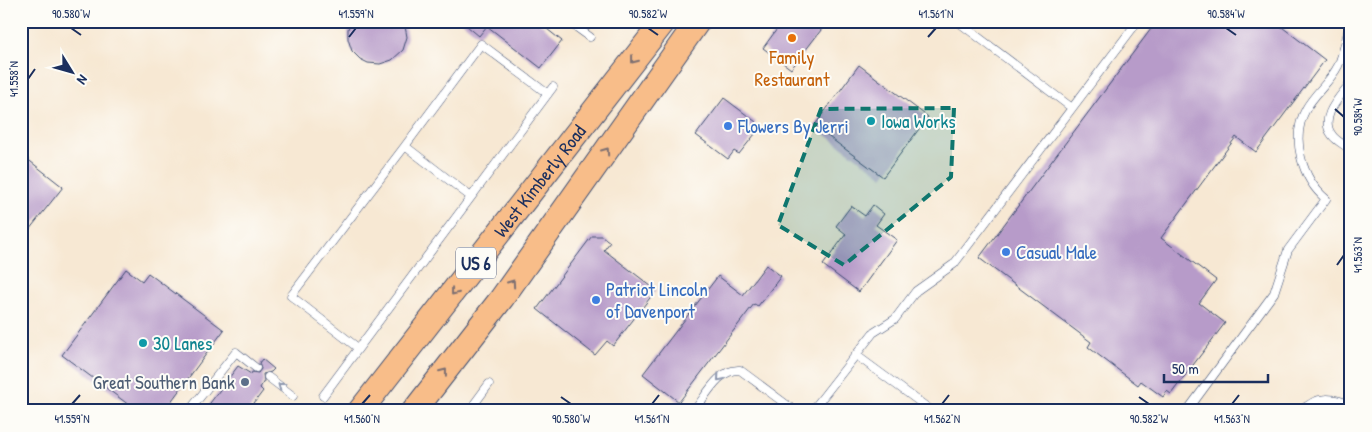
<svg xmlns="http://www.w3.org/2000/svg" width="1372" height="432" font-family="'Patrick Hand',sans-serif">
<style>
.building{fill:#b79bc9}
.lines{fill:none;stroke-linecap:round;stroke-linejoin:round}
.service-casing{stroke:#3c4b70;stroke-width:9}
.primary-casing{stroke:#3c4b70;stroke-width:26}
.service{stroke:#fff;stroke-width:8}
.primary{stroke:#f8bd89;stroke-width:24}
.oneway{stroke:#7e6f71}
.oneway2{stroke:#8d97ae}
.marked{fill:#0f766e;fill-opacity:0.2;stroke:#0f766e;stroke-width:4;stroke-dasharray:10 6;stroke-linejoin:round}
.ticks{fill:none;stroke:#1b2f5e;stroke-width:2}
.food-dot{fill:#e8710a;stroke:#fdfcf7;stroke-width:2}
.culture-dot{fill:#0f9aa8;stroke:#fdfcf7;stroke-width:2}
.shop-dot{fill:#3f7fe0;stroke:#fdfcf7;stroke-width:2}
.service-dot{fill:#5c6f8a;stroke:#fdfcf7;stroke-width:2}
.labels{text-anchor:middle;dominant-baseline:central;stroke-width:4;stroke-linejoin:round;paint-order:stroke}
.shield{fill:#fdfcf7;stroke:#5f6c8c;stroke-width:1}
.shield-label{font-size:18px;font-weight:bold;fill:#1b2f5e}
.food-label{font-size:19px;fill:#c56008;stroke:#fdfcf7}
.culture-label{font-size:19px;fill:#0d838f;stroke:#fdfcf7;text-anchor:start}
.shop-label{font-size:19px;fill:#366cbe;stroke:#fdfcf7;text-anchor:start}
.street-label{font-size:19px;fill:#1b2f5e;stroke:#fdfcf7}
.service-label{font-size:19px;fill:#4e5e75;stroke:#fdfcf7;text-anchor:end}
.neatline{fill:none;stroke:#1b2f5e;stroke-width:2}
.ticks-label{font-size:12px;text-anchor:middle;fill:#1b2f5e}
</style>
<rect width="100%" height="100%" fill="#fdfcf7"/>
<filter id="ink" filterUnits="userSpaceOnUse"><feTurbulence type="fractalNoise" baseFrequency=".02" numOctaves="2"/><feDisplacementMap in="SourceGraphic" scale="10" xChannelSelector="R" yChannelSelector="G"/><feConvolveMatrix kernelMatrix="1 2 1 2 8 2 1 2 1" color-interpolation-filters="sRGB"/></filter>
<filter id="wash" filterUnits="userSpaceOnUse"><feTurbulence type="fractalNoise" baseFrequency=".0096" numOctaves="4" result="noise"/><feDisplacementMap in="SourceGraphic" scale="20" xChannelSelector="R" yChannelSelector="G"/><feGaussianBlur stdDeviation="1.12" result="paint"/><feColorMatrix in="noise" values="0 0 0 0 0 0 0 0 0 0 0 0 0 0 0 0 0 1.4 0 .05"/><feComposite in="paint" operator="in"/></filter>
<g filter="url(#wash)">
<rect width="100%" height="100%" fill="#f7e8d3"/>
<g id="blocks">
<!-- building -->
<path class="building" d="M 351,21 L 404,21 L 407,37 L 403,50 L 392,60 L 380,64 L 368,63 L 360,59 L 352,51 L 348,39 L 348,29 Z
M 461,21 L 537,21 L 562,41 L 541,68 L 487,26 L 479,36 Z
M 767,21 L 828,21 L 791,69 L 763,48 L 777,29 Z
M 1157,21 L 1274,21 L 1325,60 L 1256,152 L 1236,137 L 1161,238 L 1216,280 L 1199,303 L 1225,323 L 1171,394 L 1167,391 L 1163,397 L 1141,381 L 1138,385 L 1088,347 L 1091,342 L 979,258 Z
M 859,65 L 928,117 L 883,177 L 814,126 Z
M 724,98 L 756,122 L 750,130 L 755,134 L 739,154 L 734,151 L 728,159 L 696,135 Z
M 26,158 L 63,187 L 21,240 L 21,164 Z
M 873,205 L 884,214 L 876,225 L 897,240 L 859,292 L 823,265 L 846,234 L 836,226 L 851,206 L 865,216 Z
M 592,236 L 602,236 L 610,242 L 604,250 L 656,290 L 613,346 L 607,341 L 595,355 L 537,309 Z
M 766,265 L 781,276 L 758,306 L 754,304 L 679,402 L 643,374 L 718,276 L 743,295 Z
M 126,269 L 142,281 L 148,273 L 224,330 L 164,411 L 137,411 L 62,355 Z
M 262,359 L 274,369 L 271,372 L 263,374 L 264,381 L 260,388 L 263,391 L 248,411 L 204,411 L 238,366 L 251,374 L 252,372 L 258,373 L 261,369 L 259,363 Z"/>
</g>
</g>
<g filter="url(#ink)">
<use href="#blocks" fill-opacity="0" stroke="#3c4b70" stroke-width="1"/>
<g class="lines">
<!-- service casing -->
<g class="service-casing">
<path id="service" d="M 568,21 L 590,37
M 957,21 L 1072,108
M 1351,82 C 1341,96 1318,117 1332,135 C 1336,141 1345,145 1351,150
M 405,146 L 481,44 L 548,94
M 358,348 L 291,296 L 405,146 L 471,197
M 856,355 L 932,411
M 268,377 L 293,396
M 323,396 L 553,87
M 189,411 L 236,352 L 256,368
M 469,411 L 489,384
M 694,411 C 706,396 719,368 740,370 L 795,411
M 812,411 L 873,333 L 895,319 L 916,291 L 954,264 L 1138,21
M 1187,411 L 1274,293 L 1288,250 L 1326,199 C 1302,179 1290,138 1306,109 C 1314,94 1330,82 1338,66 C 1344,53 1346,36 1351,22
M 1302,411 C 1315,395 1335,397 1351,406"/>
</g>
<!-- primary casing -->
<g class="primary-casing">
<g id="primary">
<path id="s1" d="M 360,411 L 664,21"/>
<path d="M 414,411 L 502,298 L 698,21"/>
</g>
</g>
<!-- service -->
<use href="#service" class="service"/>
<!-- primary -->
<use href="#primary" class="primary"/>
</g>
<!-- one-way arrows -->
<defs><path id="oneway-chevron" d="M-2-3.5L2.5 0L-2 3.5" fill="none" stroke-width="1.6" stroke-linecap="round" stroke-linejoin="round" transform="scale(1.25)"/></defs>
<g class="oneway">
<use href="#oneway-chevron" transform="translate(634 60) rotate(128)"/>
<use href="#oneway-chevron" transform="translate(606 151) rotate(-55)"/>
<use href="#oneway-chevron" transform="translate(512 283) rotate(-55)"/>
<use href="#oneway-chevron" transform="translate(454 292) rotate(128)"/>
<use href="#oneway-chevron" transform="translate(444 372) rotate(-52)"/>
</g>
<g class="oneway2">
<use href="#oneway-chevron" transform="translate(720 378) rotate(131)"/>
<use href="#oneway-chevron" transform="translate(281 386) rotate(-143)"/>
</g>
</g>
<!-- marked area -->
<path class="marked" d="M 954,108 L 951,177 L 844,265 L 778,225 L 821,109 Z"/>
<!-- ticks -->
<path class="ticks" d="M 71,28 L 81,35M 648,28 L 658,35M 1226,28 L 1236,35M 349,37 L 356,28M 928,37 L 936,28M 28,79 L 35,69M 1335,109 L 1344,117M 1337,265 L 1344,255M 561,397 L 571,404M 1139,397 L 1149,404M 72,404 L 80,395M 362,404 L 370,395M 652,404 L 659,395M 942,404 L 949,395M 1232,404 L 1239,395"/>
<!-- markers -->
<circle class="food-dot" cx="792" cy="38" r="5"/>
<g class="culture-dot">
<circle cx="871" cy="121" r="5"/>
<circle cx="143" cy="343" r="5"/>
</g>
<g class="shop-dot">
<circle cx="728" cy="126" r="5"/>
<circle cx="1006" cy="252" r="5"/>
<circle cx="596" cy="300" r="5"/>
</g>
<circle class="service-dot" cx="245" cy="382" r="5"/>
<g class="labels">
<!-- shield labels -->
<rect class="shield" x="456" y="247.5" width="40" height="31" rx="4"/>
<g class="shield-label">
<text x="476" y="263">US 6</text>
</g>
<!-- food labels -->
<g class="food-label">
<text x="792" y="57">Family<tspan x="792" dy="22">Restaurant</tspan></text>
</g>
<!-- culture labels -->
<g class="culture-label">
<text x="881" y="121">Iowa Works</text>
<text x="153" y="343">30 Lanes</text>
</g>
<!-- shop labels -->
<g class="shop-label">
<text x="738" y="126">Flowers By Jerri</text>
<text x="1016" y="252">Casual Male</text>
<text x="606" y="289">Patriot Lincoln<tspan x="606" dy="22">of Davenport</tspan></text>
</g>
<!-- street labels -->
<g class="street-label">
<text stroke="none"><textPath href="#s1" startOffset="292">West Kimberly Road</textPath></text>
</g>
<!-- service labels -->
<g class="service-label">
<text x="235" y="382">Great Southern Bank</text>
</g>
</g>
<!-- margin -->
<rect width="1372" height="432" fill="none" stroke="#fdfcf7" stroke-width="55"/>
<!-- north arrow -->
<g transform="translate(72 72) rotate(127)" stroke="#fdfcf7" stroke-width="4" paint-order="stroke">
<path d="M0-4L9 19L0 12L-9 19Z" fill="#1b2f5e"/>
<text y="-8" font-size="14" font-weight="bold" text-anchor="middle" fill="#1b2f5e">N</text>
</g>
<!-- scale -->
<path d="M1164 374v8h104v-8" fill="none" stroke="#1b2f5e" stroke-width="2.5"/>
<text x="1172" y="374" font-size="15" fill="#1b2f5e" stroke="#fdfcf7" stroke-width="4" paint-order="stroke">50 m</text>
<rect x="28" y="28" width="1316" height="376" class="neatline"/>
<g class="ticks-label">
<text x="71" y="18">90.580°W</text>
<text x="356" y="18">41.559°N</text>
<text x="648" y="18">90.582°W</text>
<text x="936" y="18">41.561°N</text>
<text x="1226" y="18">90.584°W</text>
<text transform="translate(14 79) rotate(-90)" y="4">41.558°N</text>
<text transform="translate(1358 117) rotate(-90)" y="4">90.584°W</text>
<text transform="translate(1358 255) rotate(-90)" y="4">41.563°N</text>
<text x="72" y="423">41.559°N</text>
<text x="362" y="423">41.560°N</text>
<text x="571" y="423">90.580°W</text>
<text x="652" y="423">41.561°N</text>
<text x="942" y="423">41.562°N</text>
<text x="1149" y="423">90.582°W</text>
<text x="1232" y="423">41.563°N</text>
</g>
</svg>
